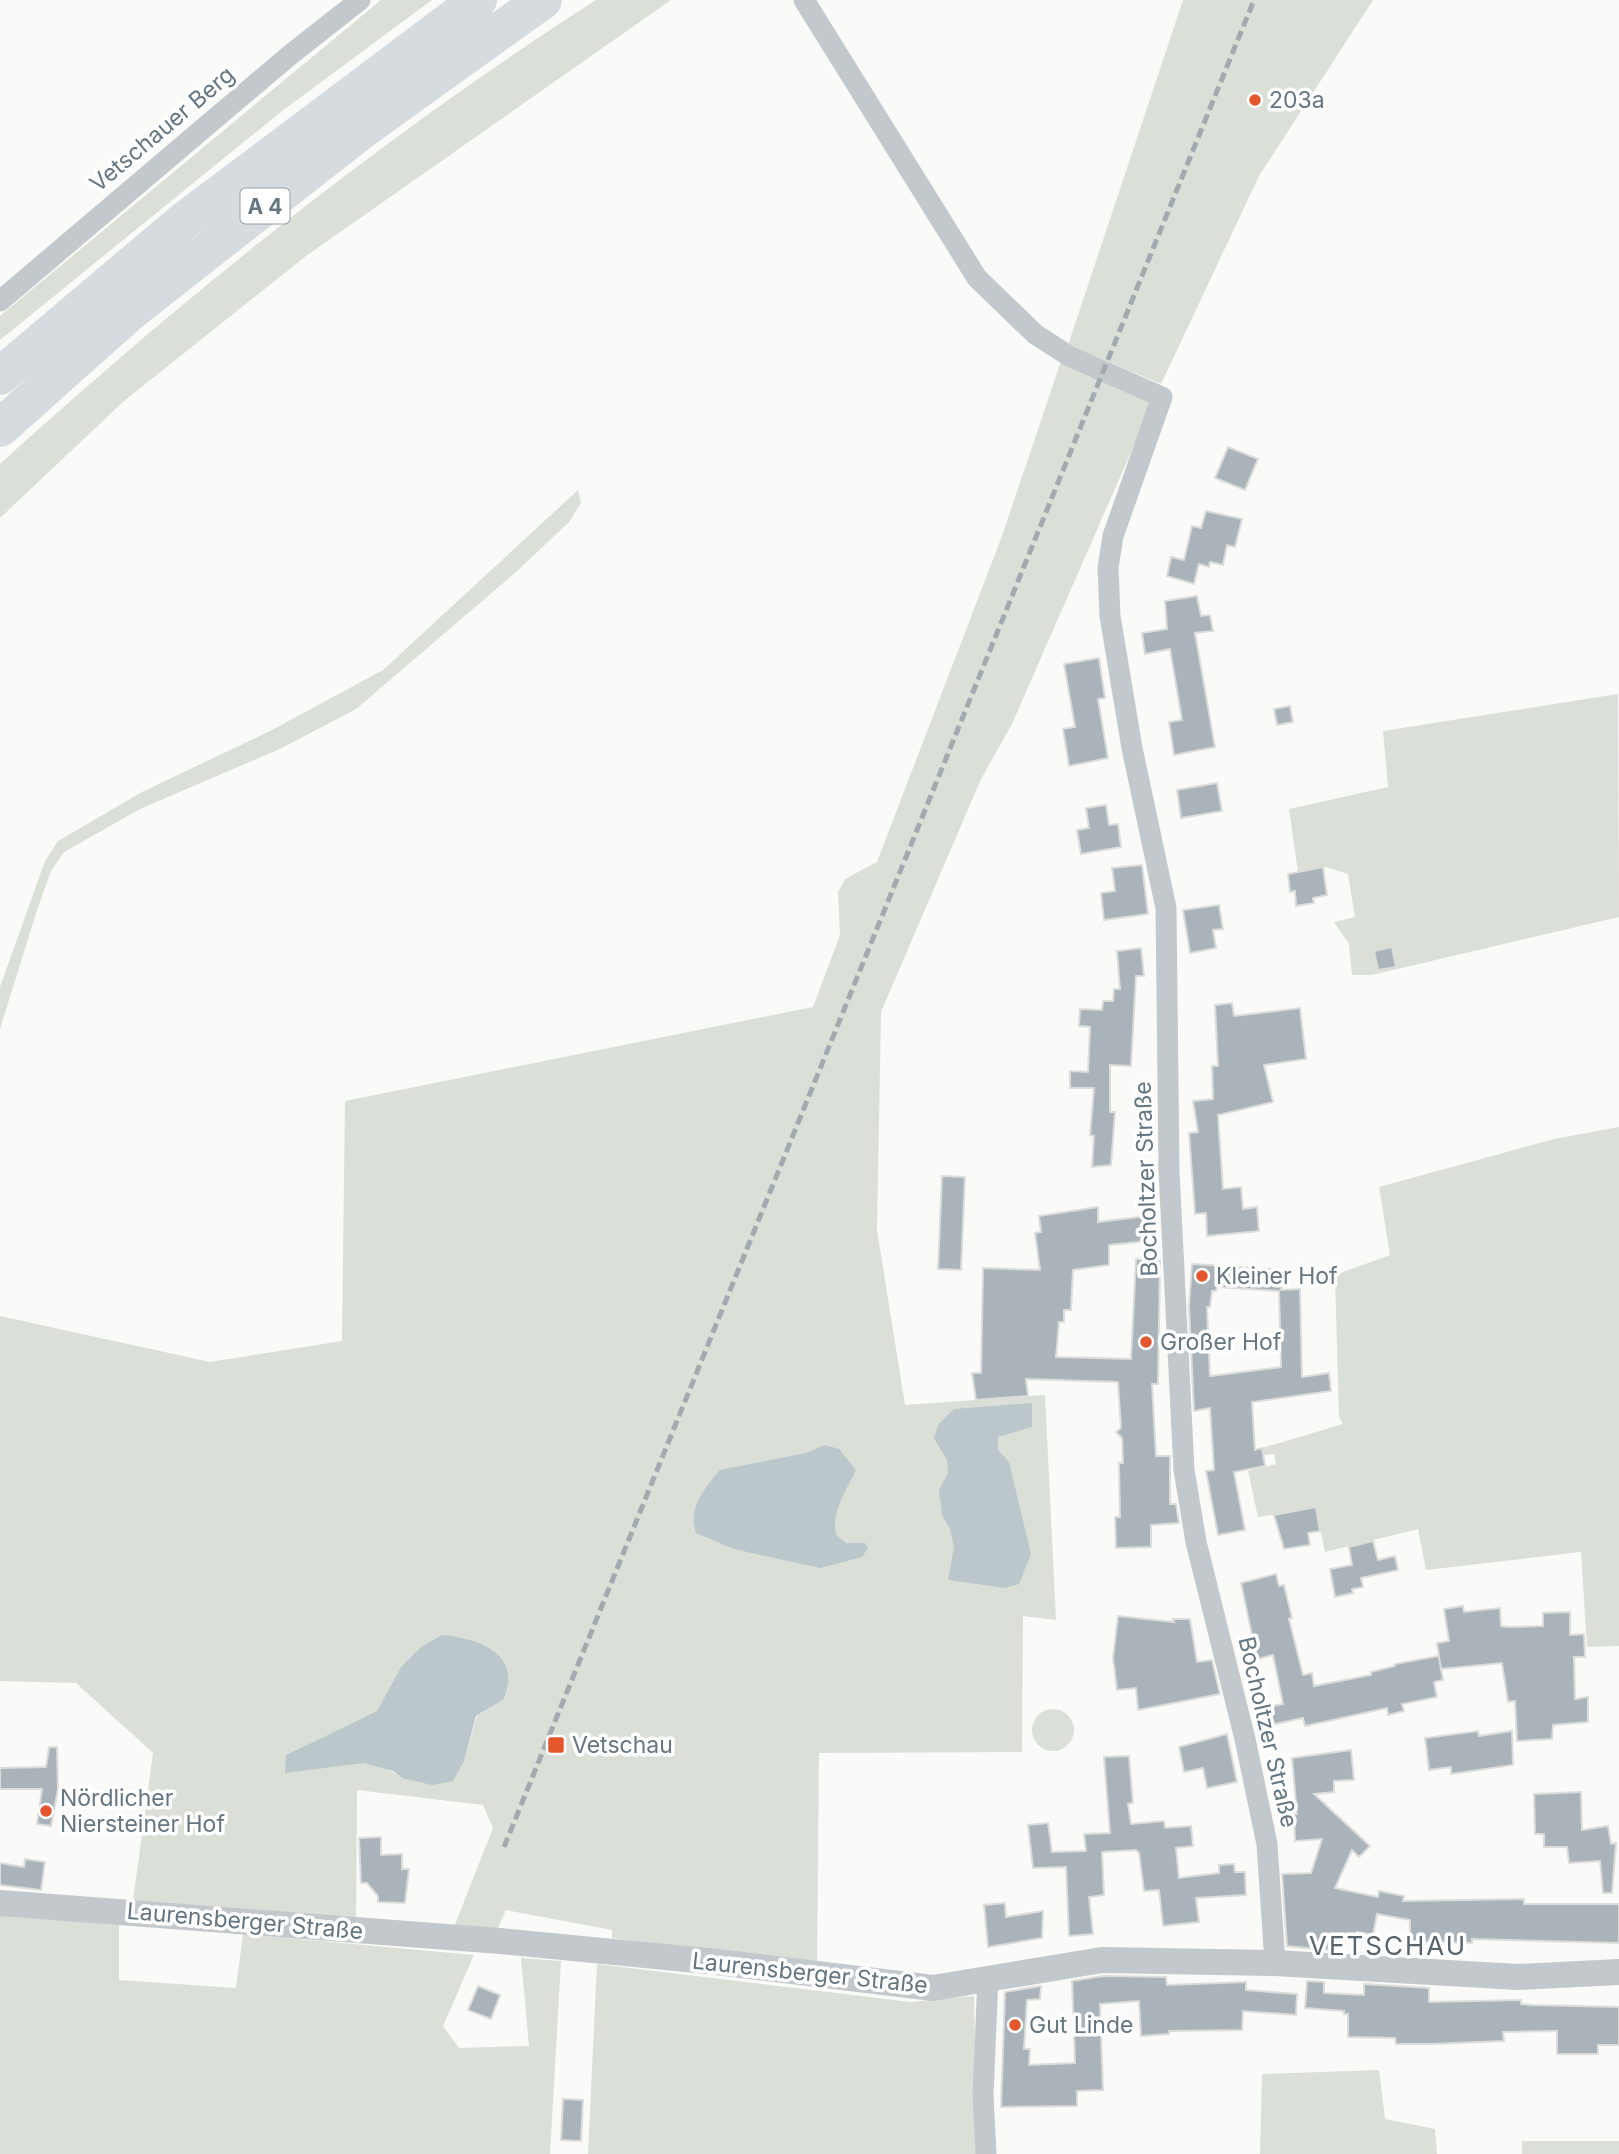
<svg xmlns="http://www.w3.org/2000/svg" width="1619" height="2154" font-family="Inter,sans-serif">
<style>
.green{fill:#dadfd7;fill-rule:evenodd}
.water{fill:#bbc7cb}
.building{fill:#aab3b9;stroke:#dcdcda;stroke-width:2;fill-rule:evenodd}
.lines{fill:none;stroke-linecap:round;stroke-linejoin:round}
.minor{stroke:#c3c8cc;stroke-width:21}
.tertiary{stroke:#c3c8cc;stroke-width:26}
.motorway{stroke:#d6dbdf;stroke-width:38}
.rail{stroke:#a2aab0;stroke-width:5;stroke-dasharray:10 5;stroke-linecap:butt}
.poi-dot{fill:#e4572e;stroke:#fff;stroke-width:2.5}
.labels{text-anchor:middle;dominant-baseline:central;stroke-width:7;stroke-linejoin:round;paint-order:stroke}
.shield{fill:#fff;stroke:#939fa8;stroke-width:2}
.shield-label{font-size:21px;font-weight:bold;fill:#657683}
.poi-label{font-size:23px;fill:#657683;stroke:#fff;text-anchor:start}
.street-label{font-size:23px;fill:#657683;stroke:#fff}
.quarter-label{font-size:26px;letter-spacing:2px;fill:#57646e;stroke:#fff}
</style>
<rect width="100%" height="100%" fill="#fafaf8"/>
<!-- green -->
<path class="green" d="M 381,0 L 432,0 L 282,111 L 0,340 L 0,316 Z
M 596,0 L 671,0 L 306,256 L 124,401 L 0,518 L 0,464 C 186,295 384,136 596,0 Z
M 1183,0 L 1373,0 L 1259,176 L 1161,384 L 1068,345 Z
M 1063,355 L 1156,395 L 1012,724 L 981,779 L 881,1012 L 877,1230 L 905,1405 L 1045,1395 L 1056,1620 L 1023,1616 L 1022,1752 L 819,1753 L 817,1966 L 612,1938 L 612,1930 L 506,1910 L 497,1930 L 454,1927 L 493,1828 L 483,1805 L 357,1790 L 356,1922 L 133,1901 L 153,1753 L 76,1683 L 0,1681 L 0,1316 L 210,1362 L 342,1341 L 345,1101 L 813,1007 L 840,935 L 838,892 L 845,879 L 877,862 L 1002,536 ZM 401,1667 L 503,1700 L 477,1716 L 464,1761 L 402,1778 C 373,1755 322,1759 286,1755 L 377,1711 Z
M 578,490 L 581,503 L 569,522 L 516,572 L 356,709 L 282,748 L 140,809 L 64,852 L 51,871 L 37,910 L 0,1029 L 0,987 L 45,861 L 58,841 L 142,792 L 270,731 L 383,670 Z
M 1618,694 L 1619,917 L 1372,975 L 1352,975 L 1349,944 L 1334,922 L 1355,917 L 1348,874 L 1326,867 L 1298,872 L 1289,809 L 1388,787 L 1383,731 Z
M 1619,1127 L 1619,1646 L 1587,1647 L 1581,1552 L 1426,1570 L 1418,1529 L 1325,1552 L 1316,1508 L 1258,1517 L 1248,1471 L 1276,1464 L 1274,1454 L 1263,1455 L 1262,1448 L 1343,1424 L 1339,1417 L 1335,1275 L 1390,1255 L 1379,1187 L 1554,1139 Z
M1032 1730a21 21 0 1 1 42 0a21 21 0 1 1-42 0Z
M 0,1913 L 119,1920 L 119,1980 L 236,1988 L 243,1934 L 474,1955 L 443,2026 L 459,2048 L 529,2046 L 521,1958 L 561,1961 L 550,2154 L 0,2154 Z
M 597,1964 L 910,2002 L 974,1996 L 977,2133 L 982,2154 L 588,2154 Z
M 1379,2070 L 1385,2119 L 1435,2129 L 1437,2154 L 1260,2154 L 1262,2074 Z
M 1522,2141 L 1619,2141 L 1619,2154 L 1522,2154 Z"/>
<!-- water -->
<path class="water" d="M 1032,1403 L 1032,1427 L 998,1437 L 998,1450 L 1009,1462 L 1031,1554 L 1019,1584 L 1005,1588 L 948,1580 L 954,1547 L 950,1529 L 942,1515 L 939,1490 L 948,1473 L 947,1460 L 934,1438 L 938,1425 L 954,1409 Z
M 825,1445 L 839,1449 L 856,1470 C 846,1491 831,1511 836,1535 L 846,1543 L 865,1543 L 868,1548 L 862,1557 L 820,1568 L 734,1549 L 696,1533 C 687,1508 705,1488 720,1470 L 806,1453 Z
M 442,1635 C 478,1638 524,1654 503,1700 L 476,1716 L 464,1761 L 453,1781 L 432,1785 L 402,1778 L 393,1771 L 364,1763 L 285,1773 L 286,1755 L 377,1711 L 401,1667 L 421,1647 Z"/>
<!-- building -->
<path class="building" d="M 1228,447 L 1258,459 L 1245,490 L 1215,478 Z
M 1206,511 L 1242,519 L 1235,547 L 1227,545 L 1223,565 L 1210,562 L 1209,567 L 1199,564 L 1194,584 L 1167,576 L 1171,557 L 1184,560 L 1192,526 L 1201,528 Z
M 1197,596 L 1201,616 L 1210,615 L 1213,631 L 1195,633 L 1215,747 L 1174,755 L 1169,722 L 1182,720 L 1170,649 L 1145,654 L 1142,633 L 1167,629 L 1165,601 Z
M 1099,658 L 1105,698 L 1098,699 L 1108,758 L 1069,766 L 1063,729 L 1075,727 L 1064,664 Z
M 1290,706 L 1293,722 L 1277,725 L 1274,709 Z
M 1217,783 L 1222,811 L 1181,818 L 1177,790 Z
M 1106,805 L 1109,825 L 1118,824 L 1121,847 L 1081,854 L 1077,830 L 1089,828 L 1086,808 Z
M 1142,865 L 1148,914 L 1104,920 L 1101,893 L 1115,891 L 1112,868 Z
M 1323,867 L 1327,895 L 1313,898 L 1314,903 L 1296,906 L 1295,891 L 1290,892 L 1288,874 Z
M 1219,905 L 1223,929 L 1213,930 L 1216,948 L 1190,953 L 1183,910 Z
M 1392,947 L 1396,967 L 1378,970 L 1374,951 Z
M 1141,948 L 1144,976 L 1136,976 L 1131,1066 L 1110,1065 L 1110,1112 L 1115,1112 L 1111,1165 L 1092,1167 L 1094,1136 L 1090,1135 L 1094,1088 L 1070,1088 L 1070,1071 L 1088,1072 L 1090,1027 L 1079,1026 L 1080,1009 L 1102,1010 L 1103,1001 L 1113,1001 L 1114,989 L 1120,989 L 1117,951 Z
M 1232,1003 L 1234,1016 L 1300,1008 L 1306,1059 L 1264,1065 L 1273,1102 L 1218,1115 L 1223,1189 L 1241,1187 L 1243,1209 L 1257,1207 L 1259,1231 L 1207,1236 L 1206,1213 L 1195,1214 L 1189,1133 L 1198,1132 L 1193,1101 L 1213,1099 L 1212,1066 L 1218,1066 L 1215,1005 Z
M 942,1176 L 965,1177 L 961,1270 L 938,1269 Z
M 1098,1207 L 1098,1222 L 1155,1215 L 1158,1240 L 1109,1245 L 1109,1265 L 1073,1270 L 1071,1310 L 1064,1310 L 1064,1322 L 1059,1322 L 1056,1357 L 1131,1359 L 1136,1259 L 1160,1261 L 1158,1384 L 1152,1384 L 1156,1456 L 1170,1456 L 1170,1504 L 1176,1504 L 1179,1523 L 1151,1525 L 1151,1547 L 1116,1548 L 1115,1517 L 1120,1517 L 1119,1463 L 1123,1463 L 1122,1438 L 1116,1432 L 1121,1428 L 1118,1382 L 1026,1379 L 1028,1396 L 976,1400 L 972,1373 L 981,1373 L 983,1268 L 1040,1270 L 1035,1233 L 1041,1232 L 1039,1216 Z
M 1192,1264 L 1283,1270 L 1281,1290 L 1300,1289 L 1302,1377 L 1329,1373 L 1331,1391 L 1252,1402 L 1255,1450 L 1262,1448 L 1265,1466 L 1234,1472 L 1245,1530 L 1218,1535 L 1206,1471 L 1214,1470 L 1210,1408 L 1194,1411 L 1189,1307 ZM 1217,1287 L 1279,1291 L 1281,1367 L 1210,1376 L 1207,1307 L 1210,1307 L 1212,1291 L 1216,1291 Z
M 1316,1507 L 1320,1531 L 1308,1533 L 1310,1545 L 1284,1549 L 1274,1515 Z
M 1373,1541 L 1378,1560 L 1395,1556 L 1398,1570 L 1361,1578 L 1363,1587 L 1352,1589 L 1353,1593 L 1335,1597 L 1330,1569 L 1352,1565 L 1349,1547 Z
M 1276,1574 L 1279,1586 L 1284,1585 L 1292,1618 L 1289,1619 L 1303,1675 L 1312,1673 L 1314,1686 L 1371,1675 L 1371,1672 L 1395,1666 L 1395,1664 L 1439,1656 L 1437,1643 L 1449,1641 L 1444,1609 L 1463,1606 L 1464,1612 L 1500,1608 L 1501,1626 L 1509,1627 L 1543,1626 L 1543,1613 L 1570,1612 L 1570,1635 L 1584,1634 L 1585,1657 L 1574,1657 L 1575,1699 L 1588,1697 L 1588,1722 L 1553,1725 L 1552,1739 L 1517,1741 L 1515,1701 L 1508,1702 L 1502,1663 L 1441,1669 L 1439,1657 L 1443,1680 L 1434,1682 L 1437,1697 L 1402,1704 L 1404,1711 L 1388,1715 L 1387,1708 L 1305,1726 L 1303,1718 L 1266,1726 L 1263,1708 L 1283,1704 L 1273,1655 L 1257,1659 L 1241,1583 Z
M 1118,1616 L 1174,1622 L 1173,1619 L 1190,1619 L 1197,1662 L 1212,1660 L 1220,1694 L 1138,1710 L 1136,1688 L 1117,1690 L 1113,1658 Z
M 1478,1731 L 1479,1736 L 1512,1731 L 1513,1765 L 1451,1774 L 1451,1767 L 1429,1770 L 1425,1738 Z
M 1227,1734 L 1237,1782 L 1207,1788 L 1203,1768 L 1184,1772 L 1179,1747 Z
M 49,1747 L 57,1747 L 58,1789 L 51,1826 L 37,1824 L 42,1789 L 0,1789 L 0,1768 L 46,1767 Z
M 1351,1750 L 1354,1780 L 1334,1781 L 1334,1792 L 1314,1794 L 1370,1846 L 1359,1857 L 1352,1850 L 1335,1888 L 1378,1897 L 1379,1891 L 1404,1896 L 1403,1901 L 1524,1899 L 1524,1904 L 1619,1904 L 1619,1943 L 1472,1939 L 1472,1943 L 1410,1942 L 1410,1920 L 1377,1914 L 1373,1935 L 1357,1932 L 1356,1937 L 1339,1934 L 1335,1951 L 1287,1946 L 1282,1874 L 1311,1873 L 1322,1839 L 1295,1841 L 1294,1814 L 1297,1814 L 1292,1758 Z
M 1129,1756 L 1133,1803 L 1128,1804 L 1131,1824 L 1164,1821 L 1165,1828 L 1191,1826 L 1193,1846 L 1176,1848 L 1179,1878 L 1219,1873 L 1219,1865 L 1234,1864 L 1235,1872 L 1245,1872 L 1246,1895 L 1196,1898 L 1199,1922 L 1163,1926 L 1159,1890 L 1144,1891 L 1139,1853 L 1136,1850 L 1102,1852 L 1104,1895 L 1089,1897 L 1093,1934 L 1069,1936 L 1066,1867 L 1033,1868 L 1028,1825 L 1048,1823 L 1052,1852 L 1086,1851 L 1084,1834 L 1110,1833 L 1104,1757 Z
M 1581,1792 L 1582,1830 L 1608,1826 L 1611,1844 L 1616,1843 L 1612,1893 L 1603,1893 L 1600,1861 L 1569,1863 L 1567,1847 L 1544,1847 L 1544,1834 L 1535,1834 L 1534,1794 Z
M 381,1837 L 381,1855 L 402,1854 L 402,1869 L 409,1869 L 405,1903 L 378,1902 L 378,1896 L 367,1883 L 361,1883 L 359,1838 Z
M 25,1859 L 45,1862 L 41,1890 L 0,1885 L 0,1863 L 24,1867 Z
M 1005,1903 L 1006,1917 L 1043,1911 L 1042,1938 L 988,1947 L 984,1905 Z
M 1103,1976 L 1166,1977 L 1167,1985 L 1246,1982 L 1246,1990 L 1297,1994 L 1296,2015 L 1243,2011 L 1242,2030 L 1169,2031 L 1169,2034 L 1141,2036 L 1139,2001 L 1100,2004 L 1103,2090 L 1077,2091 L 1077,2106 L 1001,2107 L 1005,1992 L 1041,1986 L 1040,1999 L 1027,2000 L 1024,2049 L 1030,2049 L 1029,2065 L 1075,2063 L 1072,1981 Z
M 1307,1981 L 1324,1982 L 1324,1993 L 1364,1995 L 1364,1984 L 1429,1988 L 1429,2002 L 1521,2000 L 1521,2004 L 1531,2005 L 1619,2007 L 1619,2045 L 1598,2045 L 1598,2054 L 1557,2054 L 1557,2031 L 1503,2032 L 1504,2041 L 1430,2044 L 1396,2044 L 1395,2038 L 1348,2037 L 1348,2014 L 1344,2014 L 1344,2011 L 1305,2008 Z
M 478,1986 L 500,1995 L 491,2019 L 468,2010 Z
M 563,2099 L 583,2100 L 581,2141 L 561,2140 Z"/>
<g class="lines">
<!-- minor -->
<path class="minor" d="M 804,0 L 977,278 L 1035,334 L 1069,356 L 1162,397 L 1113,536 L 1108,568 L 1110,616 L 1132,748 L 1166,908 L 1169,1171 L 1184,1470 L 1196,1542 L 1245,1739 L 1267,1844 L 1275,1963
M 0,301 L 290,55 L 360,0
M 986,2154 L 983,2095 L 988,1977"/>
<!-- tertiary -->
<path class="tertiary" d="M 0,1903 L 500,1941 L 717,1962 L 933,1988 L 1102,1960 L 1275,1963 L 1518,1977 L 1619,1972"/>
<!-- motorway -->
<path class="motorway" d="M 0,376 L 185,220 L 478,0
M 0,428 L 130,312 L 362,130 L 543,0"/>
<!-- rail -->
<path class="rail" d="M 504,1847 L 1254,0"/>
</g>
<!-- markers -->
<g class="poi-dot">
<circle cx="1255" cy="100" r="7"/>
<circle cx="1202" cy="1276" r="7"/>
<circle cx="1146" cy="1342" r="7"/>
<rect x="547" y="1736" width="18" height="18" rx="3.5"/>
<circle cx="46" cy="1811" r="7"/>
<circle cx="1015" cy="2025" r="7"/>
</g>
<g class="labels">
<!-- shield labels -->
<rect class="shield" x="240.5" y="188.5" width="49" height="35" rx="5"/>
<g class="shield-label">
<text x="265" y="206">A 4</text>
</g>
<!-- poi labels -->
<g class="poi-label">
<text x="1269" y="100">203a</text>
<text x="1216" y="1276">Kleiner Hof</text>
<text x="1160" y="1342">Großer Hof</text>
<text x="572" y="1745">Vetschau</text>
<text x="60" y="1798">Nördlicher<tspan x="60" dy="26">Niersteiner Hof</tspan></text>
<text x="1029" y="2025">Gut Linde</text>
</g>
<!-- street labels -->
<g class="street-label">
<text transform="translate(162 129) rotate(-40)">Vetschauer Berg</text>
<text transform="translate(1146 1179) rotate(-92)">Bocholtzer Straße</text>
<text transform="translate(1268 1732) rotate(77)">Bocholtzer Straße</text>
<text transform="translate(245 1921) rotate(5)">Laurensberger Straße</text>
<text transform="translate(810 1973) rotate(6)">Laurensberger Straße</text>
</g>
<!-- quarter labels -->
<g class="quarter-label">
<text x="1388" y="1945">VETSCHAU</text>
</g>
</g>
</svg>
